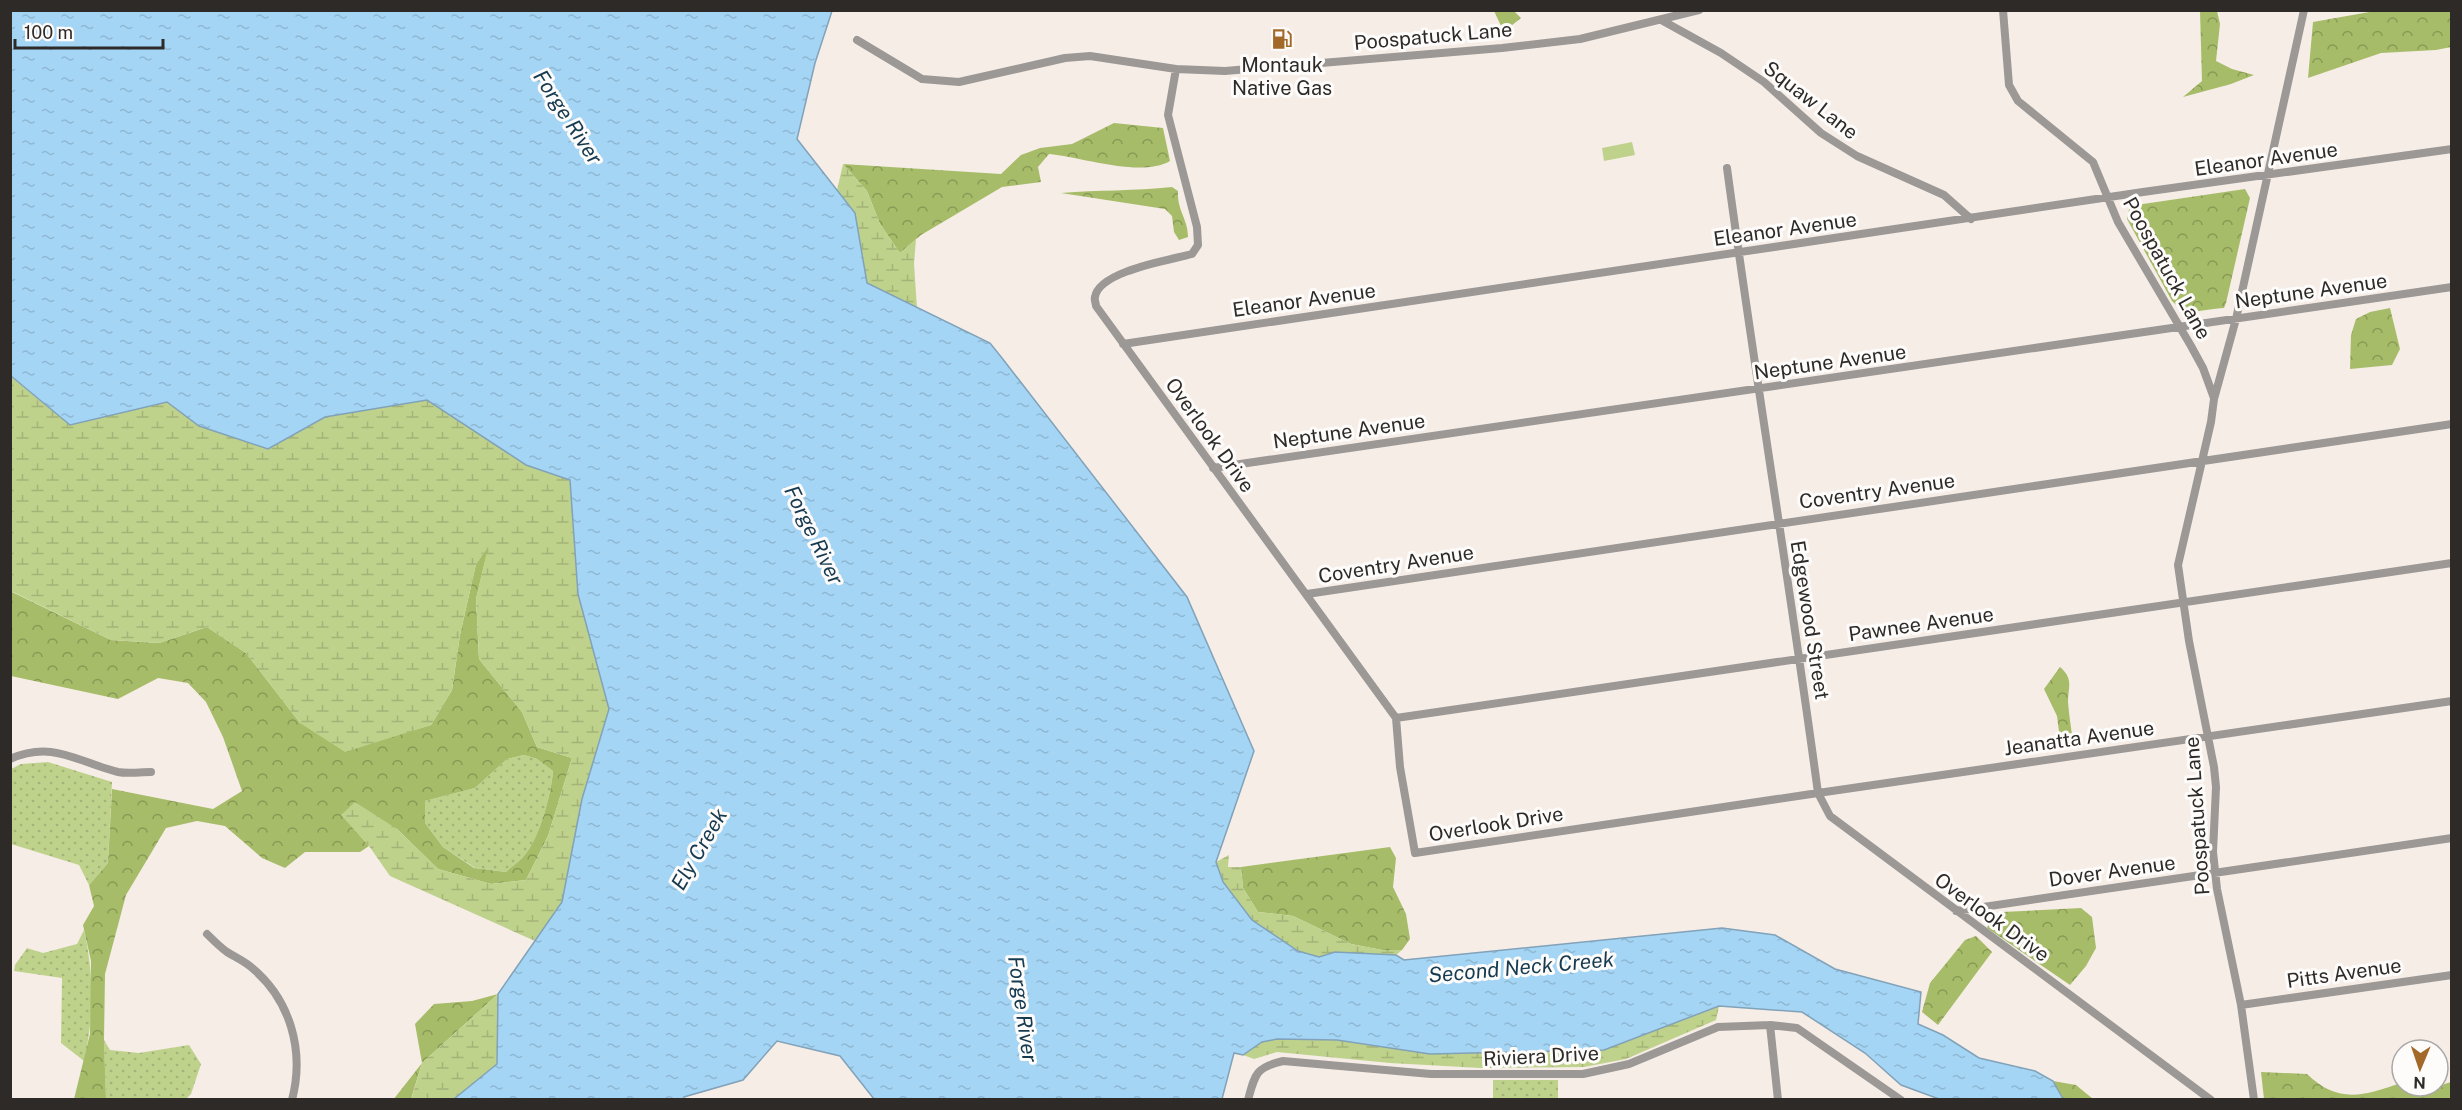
<svg xmlns="http://www.w3.org/2000/svg" width="2462" height="1110" font-family="'Public Sans',sans-serif">
<style>
.grass{fill:url(#grass-dots)}
.forest{fill:url(#forest-crowns);fill-rule:evenodd}
.wetland{fill:url(#wetland-marsh)}
.garden{fill:#bfd28b}
.water{fill:url(#water-ripples);stroke:#81a2b8;stroke-width:1.5}
.lines{fill:none;stroke-linecap:round;stroke-linejoin:round}
.minor{stroke:#9c9895;stroke-width:8}
.labels{text-anchor:middle;dominant-baseline:central;stroke-width:6;stroke-linejoin:round;paint-order:stroke}
.street-label{font-size:20px;fill:#2d2a28;stroke:#fefcfb}
.poi-label{font-size:20px;fill:#2d2a28;stroke:#fefcfb}
.water-label{font-size:21px;font-style:italic;fill:#163a50;stroke:#fefcfb}
</style>
<defs>
<pattern id="grass-dots" width="8" height="8" patternUnits="userSpaceOnUse" patternTransform="scale(1.5)"><rect width="8" height="8" fill="#bfd28b"/><path d="M2 2h.1M6 6h.1" fill="none" stroke="#a4b478" stroke-width="1.8" stroke-linecap="round"/></pattern>
<pattern id="forest-crowns" width="20" height="18" patternUnits="userSpaceOnUse" patternTransform="scale(1.5)"><rect width="20" height="18" fill="#a7bc68"/><path d="M2 6a3 3 0 1 1 6 0M12 15a3 3 0 1 1 6 0" fill="none" stroke="#889956"/></pattern>
<pattern id="wetland-marsh" width="20" height="14" patternUnits="userSpaceOnUse" patternTransform="scale(1.5)"><rect width="20" height="14" fill="#bfd28b"/><path d="M1 5h8M5 5V1M11 12h8M15 12V8" fill="none" stroke="#a4b478"/></pattern>
<pattern id="water-ripples" width="26" height="14" patternUnits="userSpaceOnUse" patternTransform="scale(1.5)"><rect width="26" height="14" fill="#a5d5f5"/><path d="M2 4q2-2 4 0t4 0M15 11q2-2 4 0t4 0" fill="none" stroke="#8eb7d2"/></pattern>
</defs>
<rect width="100%" height="100%" fill="#f6ede7"/>
<!-- grass -->
<path class="grass" d="M 524,755 L 537,759 L 553,771 C 551,794 541,833 527,852 C 522,860 512,866 506,872 L 475,868 L 443,847 L 425,823 L 425,801 L 475,788 L 507,759 Z
M 48,762 L 112,782 L 108,863 L 89,885 L 79,865 L 11,844 L 11,769 L 21,764 Z
M 84,930 C 94,973 94,1018 84,1061 L 61,1043 L 62,978 L 14,971 L 15,965 L 27,948 L 43,953 L 77,944 Z
M 104,1040 L 110,1050 L 139,1053 L 189,1045 L 201,1064 L 191,1094 L 186,1099 L 106,1099 Z
M 1493,1080 L 1558,1080 L 1558,1099 L 1516,1098 L 1493,1100 Z"/>
<!-- forest -->
<path class="forest" d="M 1494,11 L 1514,11 L 1521,18 L 1511,26 L 1502,28 Z
M 2200,11 L 2217,11 L 2220,24 L 2216,61 L 2232,69 L 2254,75 L 2231,84 L 2183,97 L 2202,81 Z
M 2375,11 L 2451,11 L 2451,47 L 2436,50 L 2381,53 L 2308,78 L 2313,22 Z
M 1114,123 L 1163,128 L 1170,161 C 1141,178 1082,157 1049,154 L 1038,167 L 1041,182 L 1002,187 L 921,235 L 900,253 L 880,224 L 867,191 L 843,164 L 1001,174 L 1021,155 L 1040,148 L 1072,144 Z
M 1172,187 L 1178,191 C 1177,211 1188,219 1188,237 L 1179,240 L 1174,232 L 1172,216 L 1165,209 L 1061,193 C 1098,190 1135,191 1172,187 Z
M 2245,189 L 2250,198 L 2226,303 L 2224,308 C 2202,309 2188,318 2172,301 L 2127,219 L 2129,209 L 2143,204 Z
M 2390,308 L 2400,349 L 2392,365 L 2350,369 L 2351,335 L 2356,319 L 2370,312 Z
M 489,545 L 476,599 L 479,659 L 522,712 L 537,747 L 572,758 L 548,836 L 526,880 L 491,884 L 438,869 L 397,829 L 342,815 L 369,846 L 360,852 L 305,852 L 285,868 L 262,858 L 225,826 L 197,821 L 166,828 L 126,895 L 105,974 L 104,1040 L 106,1099 L 74,1099 L 90,1034 L 91,961 L 83,925 L 94,906 L 89,885 L 108,863 L 112,789 L 213,809 L 242,791 L 223,737 L 206,702 L 188,683 L 158,678 L 118,699 L 11,676 L 10,591 L 111,640 L 159,643 L 207,627 L 246,653 L 300,723 L 390,737 L 431,725 L 452,690 L 460,635 L 476,564 ZM 524,755 L 537,759 L 553,771 C 551,794 541,833 527,852 C 522,860 512,866 506,872 L 474,868 L 443,847 L 425,823 L 425,801 L 475,788 L 507,759 Z
M 2060,667 C 2074,679 2068,687 2068,702 C 2069,715 2071,728 2073,741 L 2061,747 L 2057,716 L 2044,689 Z
M 1390,847 L 1396,858 L 1393,887 L 1406,914 L 1410,939 L 1402,950 L 1382,950 L 1351,944 L 1293,916 L 1258,912 L 1243,888 L 1241,867 Z
M 2081,908 L 2092,917 L 2096,948 L 2086,966 L 2070,985 L 1987,928 L 1989,923 L 2002,912 Z
M 1976,936 L 1992,952 L 1938,1025 L 1922,1012 L 1930,983 L 1965,940 Z
M 498,994 L 422,1063 L 411,1099 L 393,1100 L 422,1063 L 415,1024 L 434,1004 L 472,1001 Z
M 2261,1072 L 2307,1074 C 2338,1104 2363,1096 2401,1083 L 2402,1086 L 2438,1086 L 2451,1082 L 2451,1099 L 2264,1099 Z
M 2053,1081 L 2076,1085 L 2093,1099 L 2063,1099 Z"/>
<!-- wetland -->
<path class="wetland" d="M 843,164 L 867,191 L 880,224 L 900,253 L 916,239 L 914,264 L 917,308 L 867,283 L 855,213 L 837,190 Z
M 10,376 L 70,425 L 167,402 L 199,426 L 268,449 L 325,417 L 427,400 L 526,465 L 570,480 L 578,594 L 609,709 L 582,799 L 562,902 L 535,941 L 390,876 L 369,846 L 341,815 L 355,802 L 397,829 L 438,869 L 491,884 L 526,880 L 548,836 L 572,758 L 537,747 L 522,712 L 479,659 L 476,599 L 488,547 L 476,564 L 460,635 L 452,690 L 431,725 L 345,752 L 300,723 L 246,653 L 207,627 L 159,643 L 111,640 L 11,591 Z
M 1229,855 L 1228,867 L 1241,867 L 1243,888 L 1258,912 L 1293,916 L 1351,944 L 1382,950 L 1402,950 L 1396,955 L 1335,952 L 1319,957 L 1298,951 L 1252,920 L 1223,882 L 1216,862 Z
M 498,994 L 498,1064 L 454,1099 L 411,1100 L 422,1063 Z
M 1719,1006 L 1716,1020 L 1626,1059 L 1584,1067 L 1481,1068 L 1390,1063 L 1277,1052 L 1254,1059 L 1243,1055 L 1262,1042 L 1277,1039 L 1337,1040 L 1472,1052 L 1516,1053 L 1604,1050 Z"/>
<!-- garden -->
<path class="garden" d="M 1632,142 L 1635,155 L 1604,161 L 1602,148 Z"/>
<!-- water -->
<path class="water" d="M 10,11 L 832,11 L 815,63 L 797,139 L 855,213 L 867,283 L 990,343 L 1002,358 L 1187,597 L 1254,751 L 1216,862 L 1223,882 L 1252,920 L 1298,951 L 1319,957 L 1335,952 L 1396,955 L 1404,960 L 1722,928 L 1775,935 L 1835,969 L 1921,992 L 1918,1024 L 1943,1035 L 1979,1058 L 2035,1071 L 2053,1081 L 2063,1099 L 1939,1099 L 1901,1085 L 1865,1053 L 1802,1012 L 1719,1006 L 1604,1050 L 1430,1054 L 1337,1040 L 1277,1039 L 1262,1042 L 1243,1055 L 1234,1053 L 1222,1099 L 874,1099 L 840,1056 L 777,1041 L 743,1080 L 684,1097 L 683,1099 L 454,1099 L 497,1064 L 498,994 L 562,902 L 582,799 L 609,709 L 578,594 L 570,480 L 526,465 L 427,400 L 325,417 L 268,449 L 199,426 L 167,402 L 70,425 L 11,376 Z"/>
<g class="lines">
<!-- minor -->
<path class="minor" d="M 2003,10 L 2009,85 L 2018,101 L 2093,162 L 2118,222 L 2191,346 L 2203,368 L 2214,398
M 1663,21 L 1721,53 L 1764,82 L 1821,133 L 1857,156 L 1944,195 L 1971,219
M 857,40 L 922,79 L 959,82 L 1065,58 L 1090,56 L 1176,69 L 1225,71 L 1502,48 L 1580,39 L 1699,10
M 1176,69 L 1168,115 L 1197,227 L 1198,245 L 1192,254 C 1170,260 1099,271 1095,297 C 1094,300 1096,303 1096,306 L 1396,718 L 1400,767 L 1415,853 L 1818,793 L 1830,816 L 2211,1100
M 1727,168 C 1755,376 1790,584 1818,793 L 2452,701
M 1123,344 L 2143,192 L 2452,149
M 1213,468 L 2452,287
M 1307,594 L 2452,424
M 1396,718 L 2452,563
M 10,759 C 53,740 77,762 118,772 C 128,774 140,772 151,772
M 1956,911 L 2452,838
M 207,934 C 213,940 220,947 227,952 C 235,957 244,961 251,967 C 290,999 305,1050 292,1100
M 2241,1005 L 2452,975
M 1770,1025 L 1778,1100
M 1248,1100 C 1255,1074 1256,1067 1283,1061 L 1431,1074 L 1583,1074 L 1629,1064 L 1718,1027 L 1770,1025 L 1797,1028 L 1901,1100
M 2254,1100 L 2241,1005 L 2217,889 L 2213,852 L 2216,787 L 2214,767 L 2189,641 L 2178,565 L 2211,422 L 2214,399 L 2236,319 L 2304,10"/>
</g>
<!-- icons -->
<defs>
<g id="fuel-bare" transform="scale(1.62)"><path d="M-5.5-6h7V0h2V4h1.3V-2.5L3-4.5l.8-.8L6-3V5H2.5V1h-1V6h-7ZM-4.2-4.7v3.2H.2V-4.7Z" fill="#a36929" stroke="#fefcfb" stroke-width="2.5" paint-order="stroke"/></g>
</defs>
<g fill-rule="evenodd">
<use href="#fuel-bare" x="1282" y="39"/>
</g>
<g class="labels">
<!-- street labels -->
<g class="street-label">
<text transform="translate(1433 36) rotate(-5)">Poospatuck Lane</text>
<text transform="translate(1811 100) rotate(38)">Squaw Lane</text>
<text transform="translate(2266 159) rotate(-8)">Eleanor Avenue</text>
<text transform="translate(1785 229) rotate(-8)">Eleanor Avenue</text>
<text transform="translate(2167 268) rotate(61)">Poospatuck Lane</text>
<text transform="translate(2311 291) rotate(-8)">Neptune Avenue</text>
<text transform="translate(1304 300) rotate(-8)">Eleanor Avenue</text>
<text transform="translate(1830 362) rotate(-8)">Neptune Avenue</text>
<text transform="translate(1349 431) rotate(-8)">Neptune Avenue</text>
<text transform="translate(1210 435) rotate(54)">Overlook Drive</text>
<text transform="translate(1877 491) rotate(-8)">Coventry Avenue</text>
<text transform="translate(1396 564) rotate(-9)">Coventry Avenue</text>
<text transform="translate(1810 620) rotate(81)">Edgewood Street</text>
<text transform="translate(1921 624) rotate(-8)">Pawnee Avenue</text>
<text transform="translate(2079 738) rotate(-8)">Jeanatta Avenue</text>
<text transform="translate(2197 816) rotate(-94)">Poospatuck Lane</text>
<text transform="translate(1496 824) rotate(-9)">Overlook Drive</text>
<text transform="translate(2112 871) rotate(-8)">Dover Avenue</text>
<text transform="translate(1992 917) rotate(36)">Overlook Drive</text>
<text transform="translate(2344 973) rotate(-8)">Pitts Avenue</text>
<text transform="translate(1541 1056) rotate(-3)">Riviera Drive</text>
</g>
<!-- poi labels -->
<g class="poi-label">
<text x="1282" y="65">Montauk<tspan x="1282" dy="23">Native Gas</tspan></text>
</g>
<!-- water labels -->
<g class="water-label">
<text transform="translate(568 117) rotate(57)">Forge River</text>
<text transform="translate(814 535) rotate(64)">Forge River</text>
<text transform="translate(699 849) rotate(-60)">Ely Creek</text>
<text transform="translate(1521 967) rotate(-5)">Second Neck Creek</text>
<text transform="translate(1023 1009) rotate(82)">Forge River</text>
</g>
</g>
<!-- border -->
<rect width="2462" height="1110" fill="none" stroke="#2d2a28" stroke-width="24"/>
<!-- north arrow -->
<g transform="translate(2420 1068) rotate(182)"><circle r="28" fill="#fefcfb" stroke="#aaa8a7" stroke-width="1.5"/>
<path d="M0-4.5L10 22L0 15L-10 22Z" fill="#a36929"/>
<text y="-9" font-size="16" font-weight="bold" text-anchor="middle" fill="#2d2a28">N</text>
</g>
<!-- scale -->
<path d="M15 39v9h148v-9" fill="none" stroke="#2d2a28" stroke-width="3"/>
<text x="24" y="39" font-size="18" fill="#2d2a28" stroke="#fefcfb" stroke-width="4.5" paint-order="stroke">100 m</text>
</svg>
